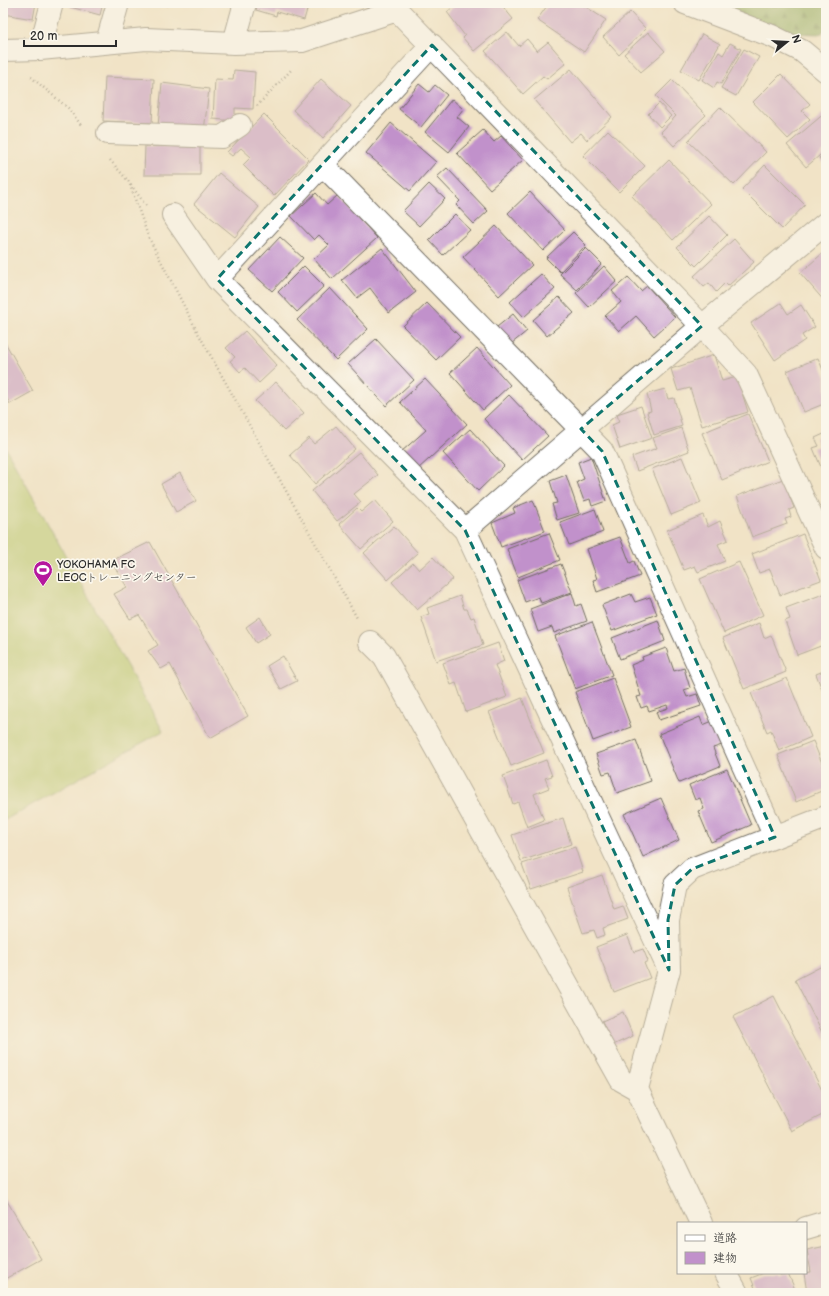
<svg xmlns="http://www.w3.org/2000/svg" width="829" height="1296" font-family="'Balsamiq Sans','Klee One',sans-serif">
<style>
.forest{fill:url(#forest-firs);stroke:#5c6c46}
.pitch{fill:#b3c86c;stroke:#6f7a4c}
.building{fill:#c191cb}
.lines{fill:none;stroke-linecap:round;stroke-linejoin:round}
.minor-casing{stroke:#706b61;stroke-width:24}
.path{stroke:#706b61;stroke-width:2.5;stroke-dasharray:1 3;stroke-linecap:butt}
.minor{stroke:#fff;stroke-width:22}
.marked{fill:none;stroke:#0f766e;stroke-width:3;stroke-dasharray:8 5;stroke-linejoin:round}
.labels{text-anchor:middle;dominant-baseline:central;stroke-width:3.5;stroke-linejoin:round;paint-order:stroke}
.poi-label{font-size:11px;fill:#2b2b2b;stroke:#fbf7ec;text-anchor:start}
</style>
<defs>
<pattern id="forest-firs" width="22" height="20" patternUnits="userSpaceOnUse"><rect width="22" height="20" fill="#8eac60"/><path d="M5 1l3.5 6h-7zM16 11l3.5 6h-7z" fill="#748c4f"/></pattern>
</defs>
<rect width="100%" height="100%" fill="#fbf7ec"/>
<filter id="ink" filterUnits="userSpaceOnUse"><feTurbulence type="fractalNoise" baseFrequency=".025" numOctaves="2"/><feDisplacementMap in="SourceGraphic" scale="8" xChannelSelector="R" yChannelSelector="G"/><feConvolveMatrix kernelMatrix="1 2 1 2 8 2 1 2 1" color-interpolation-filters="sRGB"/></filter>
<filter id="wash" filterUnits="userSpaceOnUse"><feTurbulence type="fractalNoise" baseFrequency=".012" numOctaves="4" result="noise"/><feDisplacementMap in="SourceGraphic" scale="16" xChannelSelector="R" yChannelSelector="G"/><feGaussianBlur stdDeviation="0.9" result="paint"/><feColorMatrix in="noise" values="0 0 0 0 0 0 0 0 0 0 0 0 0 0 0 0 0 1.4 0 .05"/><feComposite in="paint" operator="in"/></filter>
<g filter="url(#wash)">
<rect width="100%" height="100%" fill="#f1e3c6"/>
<!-- forest -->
<path class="forest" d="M 710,3 L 826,3 L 826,28 L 821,34 L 786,33 Z"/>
<!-- pitch -->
<path class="pitch" d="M 3,443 L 163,731 L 3,821 Z"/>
<g id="blocks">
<!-- building -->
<path class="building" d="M 5,3 L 36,3 L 33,19 L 3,14 Z
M 71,3 L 103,3 L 100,15 L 70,7 Z
M 158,3 L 168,3 L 167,6 Z
M 258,3 L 309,3 L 304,20 L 277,12 L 276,16 L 256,10 Z
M 458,3 L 500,3 L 513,19 L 474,51 L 463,38 L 465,36 L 447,12 Z
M 549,3 L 580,3 L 606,20 L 584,52 L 537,20 Z
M 630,12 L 646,29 L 619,55 L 603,37 Z
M 507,32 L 519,46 L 527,39 L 537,51 L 548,42 L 566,63 L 547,79 L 543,76 L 523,94 L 485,51 Z
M 648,32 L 665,51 L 641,72 L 624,54 Z
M 702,34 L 720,44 L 699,80 L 681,70 Z
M 730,43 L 741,49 L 721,84 L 717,82 L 714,88 L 702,80 L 719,52 L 723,55 Z
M 744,49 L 759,57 L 736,96 L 721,88 Z
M 571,69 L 612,117 L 587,140 L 581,133 L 570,142 L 534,100 Z
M 234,70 L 255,72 L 253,109 L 235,108 L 235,121 L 213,119 L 215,79 L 233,80 Z
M 781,74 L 810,104 L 802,111 L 810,119 L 788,139 L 753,102 Z
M 105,77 L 154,79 L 152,123 L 103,121 Z
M 321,79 L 351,106 L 323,138 L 293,110 Z
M 672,80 L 706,115 L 674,146 L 661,132 L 676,116 L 656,96 Z
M 162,83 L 209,89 L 204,131 L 158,126 Z
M 419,84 L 429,92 L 435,85 L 447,95 L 421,127 L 399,109 Z
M 452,99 L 463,109 L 457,117 L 469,127 L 449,152 L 425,132 Z
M 659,103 L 671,116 L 660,127 L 648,114 Z
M 720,107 L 766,152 L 734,185 L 688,141 Z
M 826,112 L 826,150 L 806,167 L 787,145 Z
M 264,114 L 309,159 L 274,196 L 243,165 L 251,157 L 241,148 L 232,156 L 227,152 Z
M 391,123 L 436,162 L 410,191 L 366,153 Z
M 483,130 L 494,142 L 501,136 L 523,160 L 490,189 L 457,153 Z
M 608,130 L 645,166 L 619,192 L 583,156 Z
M 145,146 L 200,147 L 200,175 L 144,175 Z
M 826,152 L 826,166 L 819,158 Z
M 669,160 L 711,204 L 673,240 L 632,196 Z
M 765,165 L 805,205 L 782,229 L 742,189 Z
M 447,168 L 488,211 L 474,224 L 456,205 L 460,201 L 437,177 Z
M 219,173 L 259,207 L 235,237 L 194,204 Z
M 429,184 L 445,199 L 419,226 L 403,211 Z
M 530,192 L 565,230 L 543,251 L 508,213 Z
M 316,193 L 327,205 L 338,195 L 377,238 L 332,279 L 314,259 L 329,245 L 319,235 L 314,240 L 291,216 Z
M 455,214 L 470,230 L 443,255 L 429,240 Z
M 709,216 L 727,235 L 696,266 L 677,247 Z
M 496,226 L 532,265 L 499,296 L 463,257 Z
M 573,232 L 586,245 L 560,272 L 546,258 Z
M 280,237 L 303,258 L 272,291 L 249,270 Z
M 734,239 L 754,262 L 728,286 L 725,283 L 716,292 L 709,283 L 704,287 L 694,276 Z
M 382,248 L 416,292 L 389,313 L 370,288 L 357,298 L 342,280 Z
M 586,248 L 602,264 L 577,290 L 560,274 Z
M 824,252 L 826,254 L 826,303 L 800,273 Z
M 304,266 L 324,286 L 297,312 L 278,292 Z
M 604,266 L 617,281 L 589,307 L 576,293 Z
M 541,274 L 555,289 L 524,317 L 510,302 Z
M 628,277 L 641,291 L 647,286 L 675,317 L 654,336 L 636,316 L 619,331 L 605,316 L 621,302 L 612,291 Z
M 330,288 L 368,329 L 336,360 L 297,320 Z
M 559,297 L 574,313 L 547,336 L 533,320 Z
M 427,303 L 460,337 L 436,360 L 403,326 Z
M 781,303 L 788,314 L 801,305 L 815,327 L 802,335 L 805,340 L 775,360 L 751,323 Z
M 513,314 L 527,331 L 511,344 L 497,327 Z
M 245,331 L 277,366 L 259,383 L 245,368 L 240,372 L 230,361 L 235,357 L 226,348 Z
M 3,339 L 33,391 L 10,404 L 3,391 Z
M 376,339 L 414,380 L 386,406 L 348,364 Z
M 477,348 L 510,385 L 483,410 L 450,373 Z
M 714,355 L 722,381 L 737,377 L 748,412 L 702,426 L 690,388 L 678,391 L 671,369 Z
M 818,358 L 826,377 L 826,403 L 804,412 L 787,371 Z
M 425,379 L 467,424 L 417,470 L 401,452 L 426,430 L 400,402 Z
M 276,382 L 304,413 L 284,431 L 255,401 Z
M 665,389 L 668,399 L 674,398 L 682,426 L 654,435 L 647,412 L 651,411 L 647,394 Z
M 509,395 L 548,436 L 522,460 L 484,419 Z
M 641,406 L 652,438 L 620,449 L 612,425 L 619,422 L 617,414 Z
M 748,414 L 768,461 L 722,480 L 702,433 Z
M 336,426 L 355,449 L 315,484 L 290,455 L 309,438 L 314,444 Z
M 681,428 L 689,451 L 637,471 L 632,457 L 657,448 L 653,438 Z
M 470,429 L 504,466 L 478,491 L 443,453 Z
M 826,433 L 826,479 L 813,448 L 819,446 L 815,438 Z
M 359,452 L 378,475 L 354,494 L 361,502 L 337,521 L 312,491 Z
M 591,457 L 606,501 L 592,506 L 590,499 L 584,501 L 577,482 L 584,479 L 578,462 Z
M 682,457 L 701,503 L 671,515 L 652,469 Z
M 180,473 L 196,501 L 176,512 L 161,484 Z
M 566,475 L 579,513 L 557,520 L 552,504 L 557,503 L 550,481 Z
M 783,479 L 794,508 L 789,510 L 791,517 L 785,519 L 787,524 L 752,537 L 737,496 Z
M 375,500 L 393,521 L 361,549 L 339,524 L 357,508 L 361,512 Z
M 533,500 L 545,531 L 501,547 L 492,523 L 515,513 L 513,508 Z
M 595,509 L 603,532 L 569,545 L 560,522 Z
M 703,515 L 708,527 L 720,521 L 728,540 L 718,544 L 725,561 L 698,572 L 695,566 L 684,570 L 667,530 Z
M 394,526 L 418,553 L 388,580 L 364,553 Z
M 549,533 L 560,560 L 518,577 L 507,549 Z
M 803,534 L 821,580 L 780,595 L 770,569 L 759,573 L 752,554 Z
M 620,537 L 630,563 L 634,561 L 640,576 L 597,592 L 593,580 L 597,579 L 587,549 Z
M 150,542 L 248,716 L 210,738 L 170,664 L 161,669 L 148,651 L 158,645 L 139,615 L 130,619 L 114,594 L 127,587 L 111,561 Z
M 433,557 L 453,579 L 417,610 L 392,582 L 413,563 L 419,570 Z
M 739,562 L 763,615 L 724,633 L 700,579 Z
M 561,564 L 572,592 L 541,603 L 539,597 L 525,602 L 517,580 Z
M 572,593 L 576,606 L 581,604 L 587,621 L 554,633 L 552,627 L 538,632 L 530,609 Z
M 826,593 L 826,644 L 797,655 L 785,621 L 790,619 L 786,608 Z
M 631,594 L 635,602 L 650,597 L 657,614 L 612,631 L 602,605 Z
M 460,596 L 464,609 L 467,609 L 471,618 L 474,617 L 483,645 L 436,661 L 421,617 L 429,614 L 427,608 Z
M 260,617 L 270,634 L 256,643 L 246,627 Z
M 658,620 L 665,641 L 620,659 L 612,638 Z
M 592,622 L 612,675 L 575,689 L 555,636 Z
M 759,623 L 764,638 L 771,635 L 786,672 L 744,689 L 723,638 Z
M 498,643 L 504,661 L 495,665 L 507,697 L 466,712 L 456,683 L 451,685 L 443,663 Z
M 666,648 L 674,671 L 684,668 L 690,688 L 684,690 L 687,697 L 697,694 L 701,706 L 659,720 L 656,712 L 668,708 L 667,705 L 649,711 L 647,706 L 641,708 L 637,697 L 641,696 L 631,665 L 643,660 L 642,657 Z
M 283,656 L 297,681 L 281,689 L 267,666 Z
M 826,670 L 826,691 L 823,692 L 816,674 Z
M 613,678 L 631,727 L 593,741 L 575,692 Z
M 787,678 L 811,737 L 779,751 L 771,730 L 767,732 L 751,693 Z
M 522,698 L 544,753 L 511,766 L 489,712 Z
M 700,717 L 703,725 L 715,720 L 725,744 L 713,748 L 720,766 L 679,783 L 659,734 Z
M 636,740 L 651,781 L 617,793 L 610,772 L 603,774 L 596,754 Z
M 813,741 L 826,773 L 826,789 L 796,802 L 778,755 Z
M 546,760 L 552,776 L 545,778 L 549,788 L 534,794 L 544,820 L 527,827 L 518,802 L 513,804 L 503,776 Z
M 727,769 L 751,825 L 711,842 L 698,811 L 704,809 L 700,798 L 695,800 L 689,785 Z
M 661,798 L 679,840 L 643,857 L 624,814 Z
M 563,818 L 571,844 L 521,861 L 512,835 Z
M 575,847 L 583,872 L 531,889 L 522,864 Z
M 602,875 L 614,909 L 623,906 L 628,919 L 603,928 L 605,935 L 597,938 L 594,930 L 583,933 L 567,887 Z
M 627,935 L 634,952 L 643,949 L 648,961 L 644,963 L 650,978 L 614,992 L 596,947 Z
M 826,964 L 826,1040 L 795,980 Z
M 774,996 L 826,1098 L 826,1113 L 792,1131 L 733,1017 Z
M 623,1012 L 633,1036 L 613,1045 L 602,1021 Z
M 3,1194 L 41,1259 L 3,1280 Z
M 826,1246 L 826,1292 L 807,1293 L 804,1273 L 811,1272 L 807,1250 Z
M 764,1273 L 779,1273 L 780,1275 L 788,1273 L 796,1292 L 757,1293 L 751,1278 Z"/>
</g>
</g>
<g filter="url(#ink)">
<use href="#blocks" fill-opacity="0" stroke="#706b61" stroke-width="1"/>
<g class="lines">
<!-- minor casing -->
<g class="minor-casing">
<path id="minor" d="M 685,3 L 772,36 L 802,51 L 826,71
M 107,42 L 118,3
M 234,43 L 245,3
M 40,49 L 52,3
M 3,50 L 40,49 L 146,39 L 234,43 L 302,41 L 397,10 L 702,326 L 746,374 L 826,548
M 108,133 L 222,137 L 240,125
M 323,165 L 602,451 L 775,837
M 173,215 L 217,279 L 465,530 L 669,970
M 217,279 L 432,45
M 465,530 L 702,326 L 826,223
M 370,642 L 384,656 L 621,1080 L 637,1089 L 701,1223
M 637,1089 L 669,970 L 668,920 L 675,885 L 692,869 L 826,817
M 806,1228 L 826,1222
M 726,1273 L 737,1293"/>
</g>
<!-- path -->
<path class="path" d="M 31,77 L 68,108 L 82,126
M 257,106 L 292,69
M 110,160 L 129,182 L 148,236 L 198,333 L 357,618
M 131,185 L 147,207"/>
<!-- minor -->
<use href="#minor" class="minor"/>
</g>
</g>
<!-- marked area -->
<path d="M0 0H829V1296H0ZM 432,45 L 702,326 L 581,429 L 602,451 L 775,837 L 692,869 L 675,885 L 668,920 L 669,970 L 465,530 L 217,279 Z" fill="#f1e3c6" fill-opacity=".55" fill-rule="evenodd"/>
<path class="marked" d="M 432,45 L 702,326 L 581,429 L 602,451 L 775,837 L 692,869 L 675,885 L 668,920 L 669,970 L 465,530 L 217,279 Z"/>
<!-- icons -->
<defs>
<g id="stadium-pin" transform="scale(1)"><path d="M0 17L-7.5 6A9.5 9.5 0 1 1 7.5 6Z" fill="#b5179e" stroke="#fbf7ec"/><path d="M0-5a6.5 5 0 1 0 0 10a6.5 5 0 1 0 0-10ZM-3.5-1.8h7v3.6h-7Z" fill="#fff"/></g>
</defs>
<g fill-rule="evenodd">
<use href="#stadium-pin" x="43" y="570"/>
</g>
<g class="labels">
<!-- poi labels -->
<g class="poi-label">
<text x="57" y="564">YOKOHAMA FC<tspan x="57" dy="13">LEOCトレーニングセンター</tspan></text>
</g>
</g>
<!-- margin -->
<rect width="829" height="1296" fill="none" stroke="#fbf7ec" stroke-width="16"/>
<!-- legend -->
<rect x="677" y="1222" width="130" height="52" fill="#fbf7ec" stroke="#a8a59f"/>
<rect x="685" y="1235" width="20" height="6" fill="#ffffff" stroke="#a8a59f"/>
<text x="713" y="1242" font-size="12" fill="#2b2b2b">道路</text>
<rect x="685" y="1252" width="20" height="12" fill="#c191cb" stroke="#a8a59f"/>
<text x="713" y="1262" font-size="12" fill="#2b2b2b">建物</text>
<!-- north arrow -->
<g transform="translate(787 42) rotate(72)" stroke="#fbf7ec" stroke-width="3" paint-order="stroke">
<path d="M0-3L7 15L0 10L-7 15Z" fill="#2b2b2b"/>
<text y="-6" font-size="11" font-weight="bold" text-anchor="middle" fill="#2b2b2b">N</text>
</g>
<!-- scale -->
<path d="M24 40v6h92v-6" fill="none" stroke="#2b2b2b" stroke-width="2"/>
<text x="30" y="40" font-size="12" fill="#2b2b2b" stroke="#fbf7ec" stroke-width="3" paint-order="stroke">20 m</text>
</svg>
